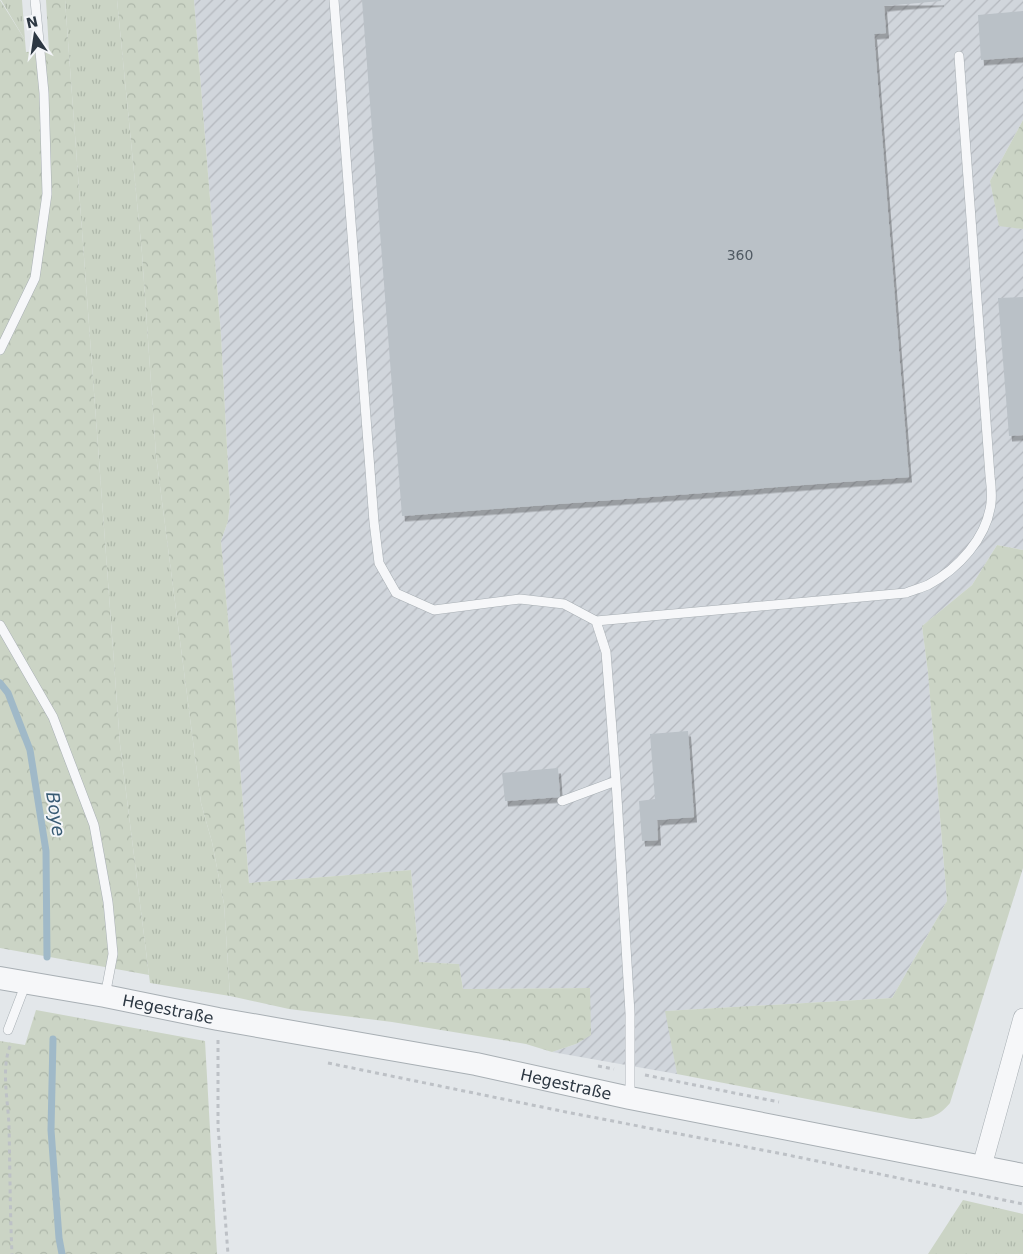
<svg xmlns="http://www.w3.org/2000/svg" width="1023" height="1254" font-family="'DejaVu Sans',sans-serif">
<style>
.industrial{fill:url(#industrial-furrows)}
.grass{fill:url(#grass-tufts)}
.forest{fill:url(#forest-crowns)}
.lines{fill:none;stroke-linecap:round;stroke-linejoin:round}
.stream{stroke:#a0b9c8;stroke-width:7}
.building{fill:#bac1c7;filter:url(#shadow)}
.service-casing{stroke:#a8afb4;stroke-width:10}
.minor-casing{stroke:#a8afb4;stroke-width:20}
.tertiary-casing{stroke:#a8afb4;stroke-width:24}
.path{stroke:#bdc1c6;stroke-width:3;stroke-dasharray:4 4;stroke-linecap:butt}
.service{stroke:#f6f7f9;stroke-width:9}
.minor{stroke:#f6f7f9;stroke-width:19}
.tertiary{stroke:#f6f7f9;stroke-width:22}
.labels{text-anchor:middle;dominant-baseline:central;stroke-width:4;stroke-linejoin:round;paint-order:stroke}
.number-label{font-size:14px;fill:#505a63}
.street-label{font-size:16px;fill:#2c3742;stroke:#f3f5f8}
.water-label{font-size:18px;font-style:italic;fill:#385b74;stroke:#f3f5f8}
</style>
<defs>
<pattern id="industrial-furrows" width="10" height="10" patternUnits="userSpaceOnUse" patternTransform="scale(1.25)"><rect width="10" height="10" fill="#d1d6dc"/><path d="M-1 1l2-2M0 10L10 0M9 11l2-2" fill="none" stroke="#b4b8be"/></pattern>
<pattern id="grass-tufts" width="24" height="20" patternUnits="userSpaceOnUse" patternTransform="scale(1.25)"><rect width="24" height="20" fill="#cbd4c5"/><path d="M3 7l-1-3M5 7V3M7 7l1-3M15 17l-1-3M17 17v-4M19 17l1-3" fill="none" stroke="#aeb7aa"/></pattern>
<pattern id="forest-crowns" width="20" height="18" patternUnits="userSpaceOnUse" patternTransform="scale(1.25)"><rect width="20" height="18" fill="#cbd4c5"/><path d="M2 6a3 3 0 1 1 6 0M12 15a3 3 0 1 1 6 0" fill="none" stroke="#aeb7aa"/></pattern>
<filter id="shadow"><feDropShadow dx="3" dy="5.5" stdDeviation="0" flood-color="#0004"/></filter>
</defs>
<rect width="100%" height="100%" fill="#e3e7ea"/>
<!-- industrial -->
<path class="industrial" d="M 194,0 L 1023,0 L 1023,120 L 990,181 L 999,225 L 1023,229 L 1023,550 L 997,545 L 972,585 L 922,626 L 928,673 L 947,901 L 892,998 L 666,1011 L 677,1074 L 552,1052 L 576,1044 L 590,988 L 463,989 L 459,964 L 419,962 L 411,870 L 249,883 L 233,675 L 221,541 L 228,521 L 230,503 L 221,335 Z"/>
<!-- grass -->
<path class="grass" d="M 1,0 L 22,0 L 25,40 Z
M 65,0 L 117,0 L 142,253 L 156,455 L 201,803 L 212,842 L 224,904 L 230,996 L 150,983 L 120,744 Z
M 963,1200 L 1023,1214 L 1023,1254 L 928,1254 Z"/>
<!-- forest -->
<path class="forest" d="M 0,0 L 25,40 L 26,52 L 49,51 L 46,0 L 65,0 L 120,744 L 149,975 L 0,948 Z
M 117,0 L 194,0 L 221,335 L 230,503 L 228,521 L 221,541 L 233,675 L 249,883 L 411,870 L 419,962 L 459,964 L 463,989 L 590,988 L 591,1035 L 576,1044 L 552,1052 L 526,1044 L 392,1022 L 289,1009 L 230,996 L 224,904 L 212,842 L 201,803 L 156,455 L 142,253 Z
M 1023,120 L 1023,229 L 999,226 L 990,181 Z
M 997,545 L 1023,550 L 1023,868 L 950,1103 C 938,1117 930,1119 911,1119 L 677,1074 L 665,1011 L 892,998 L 947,901 L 928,673 L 922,626 L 972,585 Z
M 36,1010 L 205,1041 L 217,1254 L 0,1254 L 0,1041 L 25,1045 Z"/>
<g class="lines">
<!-- stream -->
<path class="stream" d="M 0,683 L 8,693 L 30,750 L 46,851 L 47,957
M 53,1039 L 51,1130 L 59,1238 L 62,1254"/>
</g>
<!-- building -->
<path class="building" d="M 362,0 L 941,0 L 941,1 L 884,6 L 886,33 L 874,34 L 909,477 L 402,516 Z
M 1023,11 L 1023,57 L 981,60 L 978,15 Z
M 1023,297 L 1023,435 L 1009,436 L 998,298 Z
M 688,731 L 694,817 L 657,820 L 658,840 L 642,841 L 639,801 L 655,799 L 650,734 Z
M 558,768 L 560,797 L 505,801 L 502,773 Z"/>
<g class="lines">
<!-- service casing -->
<g class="service-casing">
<path id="service" d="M 334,0 L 374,522 L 379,563 L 396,593 L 434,610 L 520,599 L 564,604 L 596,621 L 606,652 L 616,781 L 630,1013 L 630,1098
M 0,350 L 35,278 L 47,194 L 44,93 L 35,0
M 596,621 L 906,593 C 913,590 921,588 928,585 C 958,569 987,538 991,503 C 992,494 991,484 990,476 L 959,56
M 0,625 L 53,717 L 94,825 L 108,902 L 113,954 L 105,996
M 562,801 L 616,781
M 8,1030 L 26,983"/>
</g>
<!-- minor casing -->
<g class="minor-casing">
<path id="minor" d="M 982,1166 L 1023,1018"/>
</g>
<!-- tertiary casing -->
<g class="tertiary-casing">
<g id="tertiary">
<path id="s1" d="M 0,978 L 105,996 L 218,1019 L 476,1064 L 630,1098 L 1023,1175"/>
</g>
</g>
<!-- path -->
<path class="path" d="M 218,1040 L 218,1126 L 228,1254
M 10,1046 C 1,1070 8,1100 9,1126 C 10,1169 10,1211 12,1254
M 328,1063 L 571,1113 L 783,1154 L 1023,1204
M 598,1066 L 614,1069
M 645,1075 L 779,1102"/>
<!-- service -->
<use href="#service" class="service"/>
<!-- minor -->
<use href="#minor" class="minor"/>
<!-- tertiary -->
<use href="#tertiary" class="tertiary"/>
</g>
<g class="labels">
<!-- number labels -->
<g class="number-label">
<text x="740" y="255">360</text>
</g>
<!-- street labels -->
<g class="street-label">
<text stroke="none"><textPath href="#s1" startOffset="171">Hegestraße</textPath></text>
<text stroke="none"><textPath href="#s1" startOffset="576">Hegestraße</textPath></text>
</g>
<!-- water labels -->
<g class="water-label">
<text transform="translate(56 814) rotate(81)">Boye</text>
</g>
</g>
<!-- north arrow -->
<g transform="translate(35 35) rotate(347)" stroke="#f3f5f8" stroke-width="4" paint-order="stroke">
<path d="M0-4L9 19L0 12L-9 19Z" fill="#2c3742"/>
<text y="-8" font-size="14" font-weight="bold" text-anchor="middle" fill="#2c3742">N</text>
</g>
</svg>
